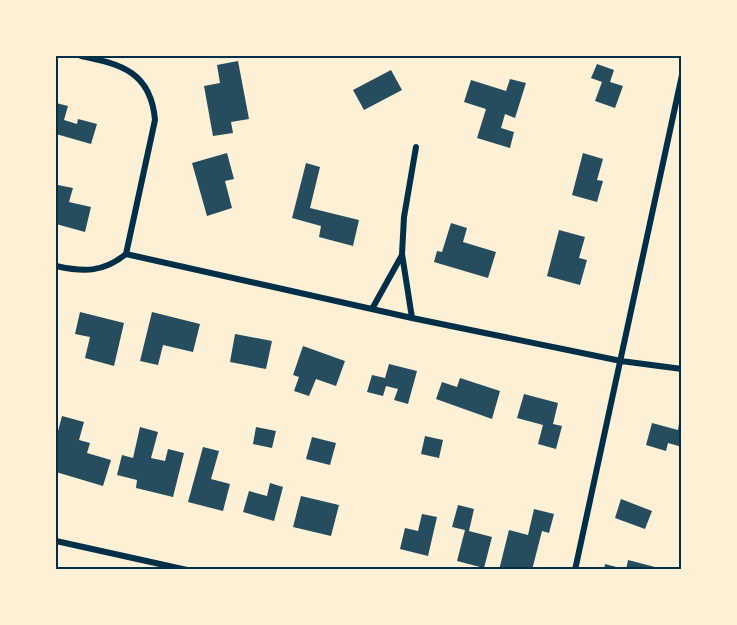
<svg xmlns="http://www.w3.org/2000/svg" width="737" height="625" font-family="Barlow,sans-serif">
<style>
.building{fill:#264d5e}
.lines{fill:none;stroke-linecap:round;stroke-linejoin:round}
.minor{stroke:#003049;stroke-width:6}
.neatline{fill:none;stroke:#003049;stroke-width:2}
</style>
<rect width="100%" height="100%" fill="#fdf0d5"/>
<!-- building -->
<path class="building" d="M 238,61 L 249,119 L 231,122 L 233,133 L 213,136 L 204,86 L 220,83 L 217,65 Z
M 597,64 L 614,70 L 610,82 L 623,86 L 615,108 L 595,101 L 602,82 L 591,78 Z
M 391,70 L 402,90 L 364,110 L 353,90 Z
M 510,79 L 526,83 L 515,118 L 505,114 L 501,128 L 514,132 L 510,148 L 477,138 L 486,109 L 464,102 L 471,80 L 506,91 Z
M 56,103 L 68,106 L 64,120 L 77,124 L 78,119 L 97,124 L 91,144 L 56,134 Z
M 227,153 L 234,179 L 225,181 L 232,208 L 207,216 L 192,163 Z
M 583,153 L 603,159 L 597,180 L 603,181 L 597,202 L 572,195 Z
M 306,163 L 320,167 L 310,208 L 359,220 L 353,246 L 319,237 L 321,226 L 292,218 Z
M 58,185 L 73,188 L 69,202 L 91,207 L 85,232 L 56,224 L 56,197 Z
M 451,223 L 467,228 L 463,242 L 496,252 L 488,278 L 434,262 L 437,251 L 442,252 Z
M 559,230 L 585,237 L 579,258 L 587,260 L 580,285 L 547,276 Z
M 80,312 L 124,323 L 114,366 L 85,358 L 90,337 L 75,334 Z
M 152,312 L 200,324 L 193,352 L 163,345 L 158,365 L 140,361 Z
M 235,334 L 272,341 L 266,369 L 230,362 Z
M 303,346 L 345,361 L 336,386 L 316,379 L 309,396 L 294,391 L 299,377 L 293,375 Z
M 389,364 L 417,371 L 408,404 L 394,400 L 398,389 L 386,386 L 383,396 L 367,392 L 372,375 L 385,378 Z
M 460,378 L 500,391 L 492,419 L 436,399 L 442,382 L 457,387 Z
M 524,394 L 558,403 L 553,424 L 562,426 L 556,449 L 538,444 L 543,425 L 517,418 Z
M 62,416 L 84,422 L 79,440 L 90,443 L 87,453 L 111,460 L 103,486 L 56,472 L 58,453 L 56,452 L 56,439 Z
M 652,423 L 678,430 L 679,423 L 682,424 L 682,447 L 668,443 L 666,451 L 646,445 Z
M 140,427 L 158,432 L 151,458 L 165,461 L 168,449 L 184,453 L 173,497 L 136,488 L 137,480 L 117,475 L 122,455 L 133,458 Z
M 256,427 L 276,431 L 272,448 L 253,444 Z
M 425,436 L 443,440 L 439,458 L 421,454 Z
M 312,437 L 336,443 L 330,465 L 306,459 Z
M 203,447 L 219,451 L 211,479 L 230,484 L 223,511 L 188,502 Z
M 270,483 L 283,487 L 274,521 L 243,512 L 249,491 L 267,496 Z
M 301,496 L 339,505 L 331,536 L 293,527 Z
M 621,499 L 652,511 L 645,529 L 615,518 Z
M 458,505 L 474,509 L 469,531 L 492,537 L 484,568 L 457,561 L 465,530 L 452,527 Z
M 534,509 L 554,514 L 549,533 L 542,531 L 532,570 L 499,570 L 509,530 L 528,535 Z
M 422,514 L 437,517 L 428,556 L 400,549 L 405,528 L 418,531 Z
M 628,560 L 655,567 L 655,570 L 626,570 Z
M 605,564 L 624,569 L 624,570 L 604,570 Z"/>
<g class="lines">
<!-- minor -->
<path class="minor" d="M 81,56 C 121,64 151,72 155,120 L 126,254
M 56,266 C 83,272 103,273 126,254 L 412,318 L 621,361 L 682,369
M 372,309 L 402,255
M 412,318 L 402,254 L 404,217 L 416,147
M 56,541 L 187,570
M 575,570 L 682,75"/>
</g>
<!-- border -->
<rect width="737" height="625" fill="none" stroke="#fdf0d5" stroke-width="114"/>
<rect x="57" y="57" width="623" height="511" class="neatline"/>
</svg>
